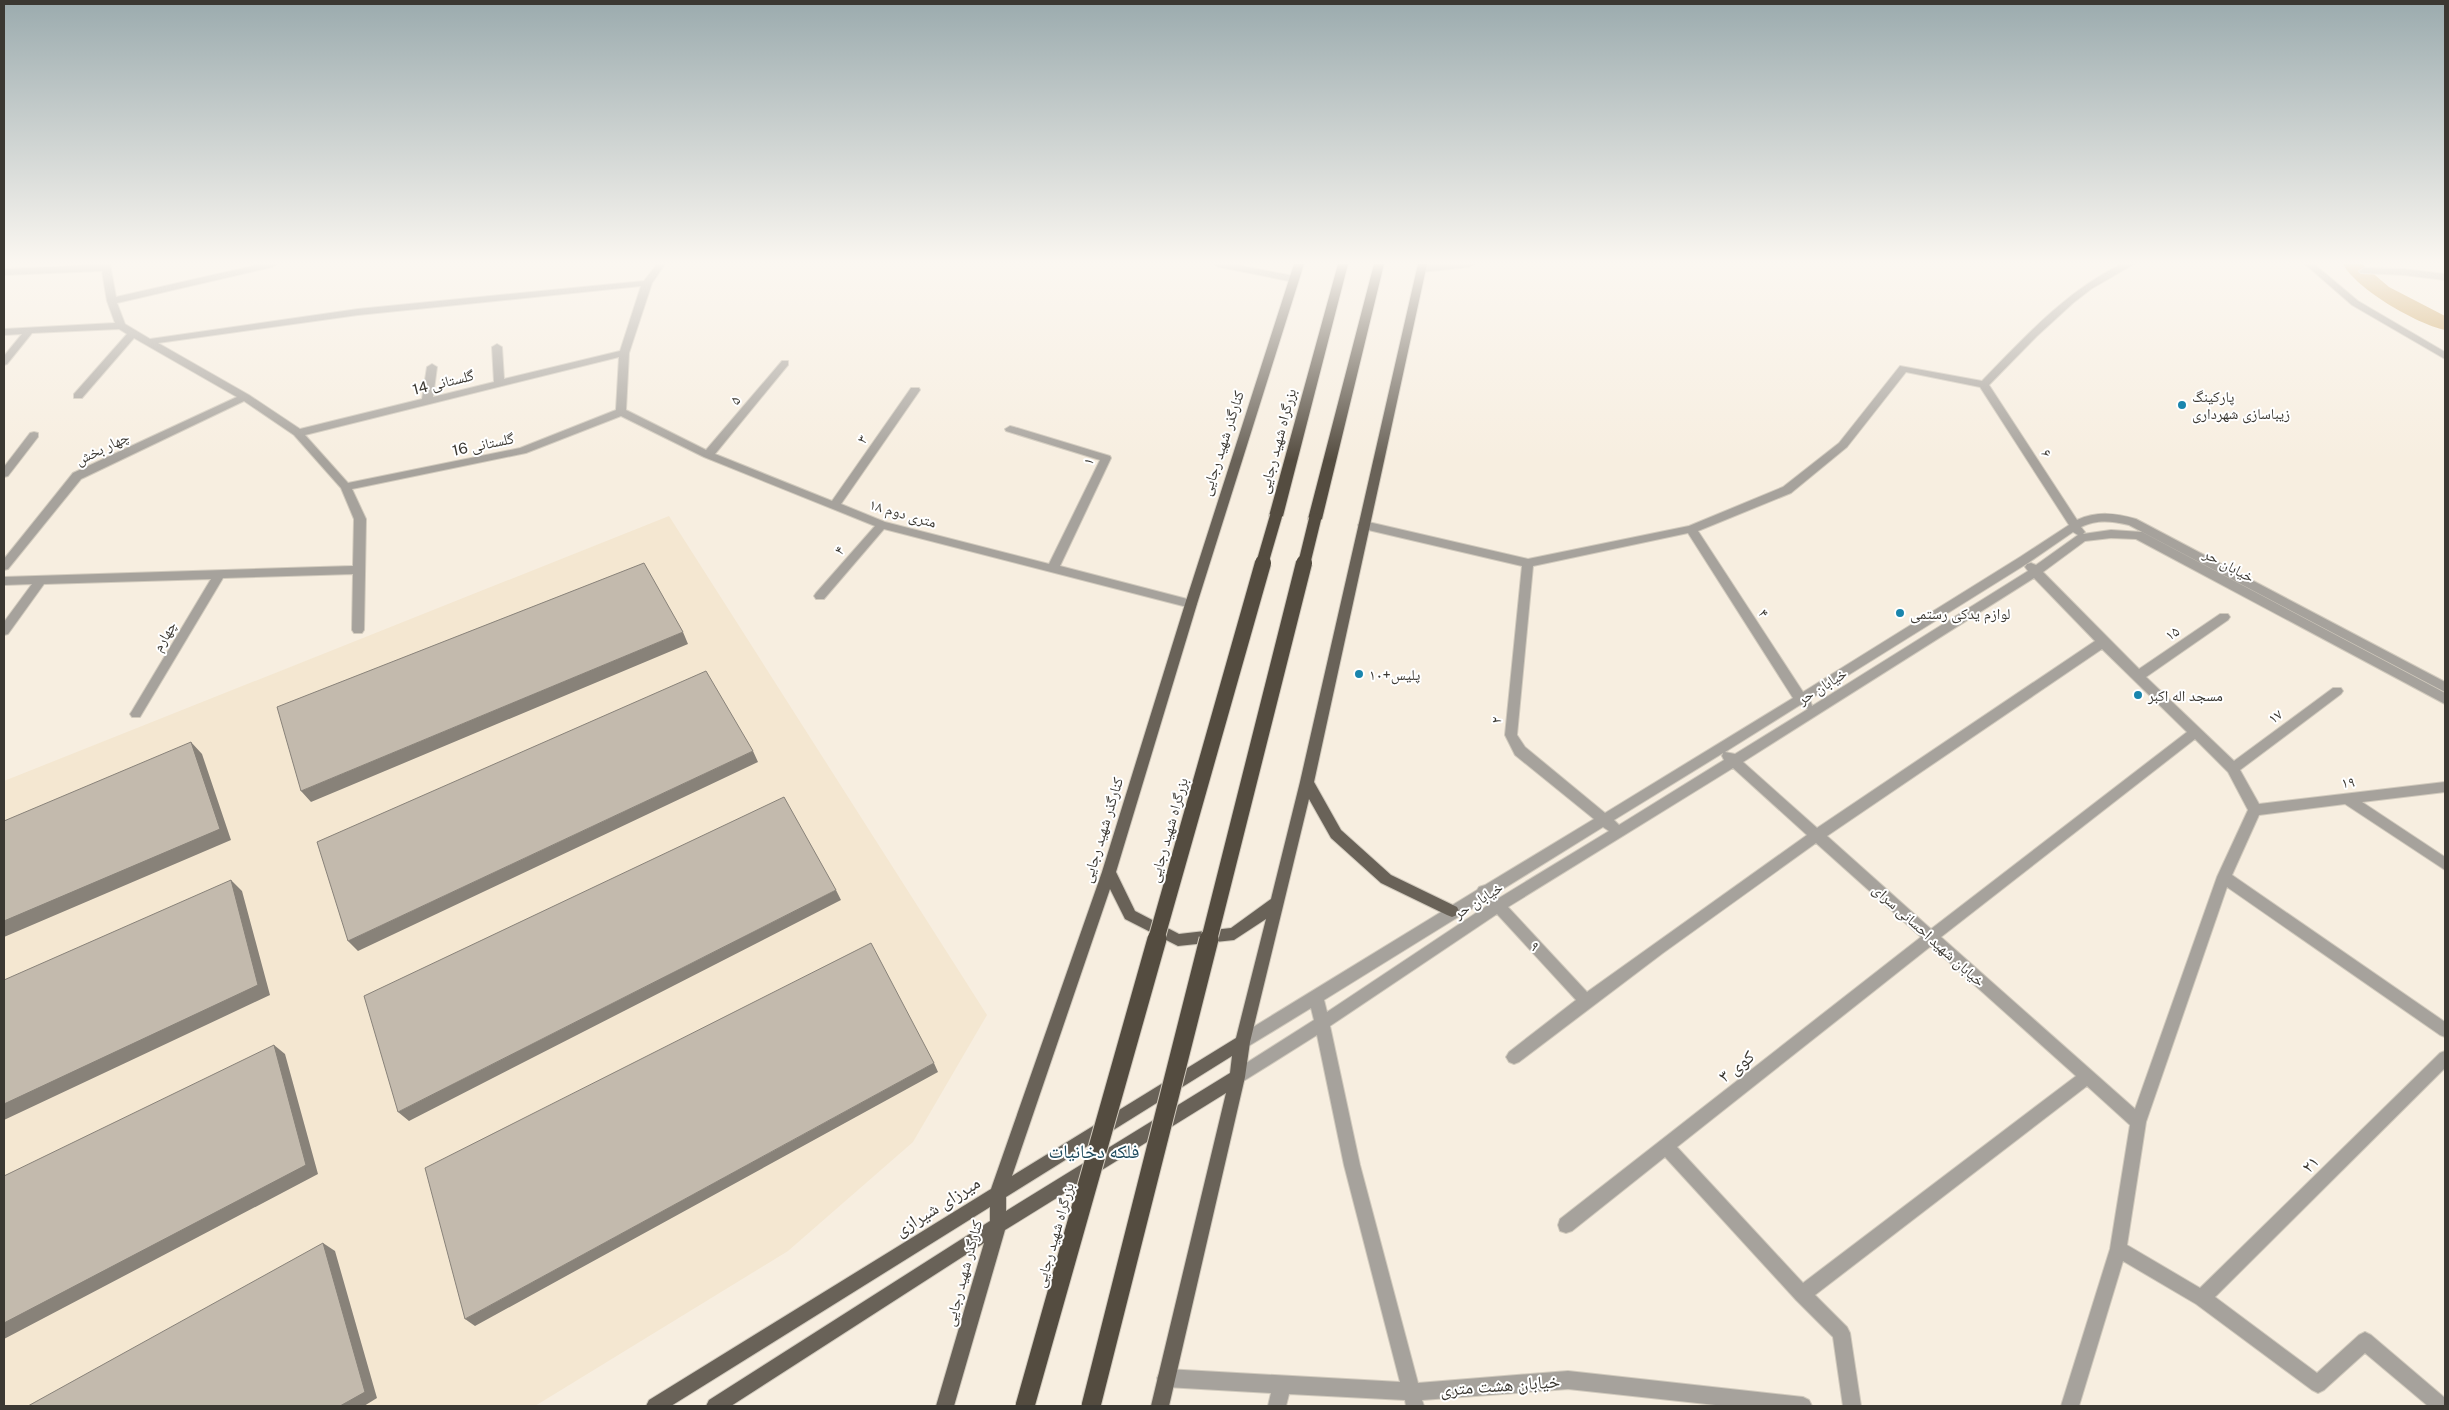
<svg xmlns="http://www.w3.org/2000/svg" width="2449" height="1410" font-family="'Public Sans','Noto Naskh Arabic',sans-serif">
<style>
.built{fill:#f4e7d1}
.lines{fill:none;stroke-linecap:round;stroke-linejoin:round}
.canal{fill:#c89e56;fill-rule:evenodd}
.minor-casing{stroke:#d1cabd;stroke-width:2}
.major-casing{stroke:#d1cabd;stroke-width:2}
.highway-casing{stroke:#d1cabd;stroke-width:2}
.minor{fill:#a6a29c;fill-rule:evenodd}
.major{fill:#696258;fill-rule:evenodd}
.highway{fill:#544c40;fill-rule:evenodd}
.highway-bridge-far2-casing{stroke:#d1cabd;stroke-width:14;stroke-linecap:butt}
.highway-bridge-far1-casing{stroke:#d1cabd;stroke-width:18;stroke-linecap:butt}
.highway-bridge-casing{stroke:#d1cabd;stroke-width:21;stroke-linecap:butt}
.highway-bridge-far2{stroke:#544c40;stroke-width:12}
.highway-bridge-far1{stroke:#544c40;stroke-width:16}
.highway-bridge{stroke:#544c40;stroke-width:19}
.shaded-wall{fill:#888279}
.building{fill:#c3baad;stroke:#888279}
.poi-dot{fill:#1985ad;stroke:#fff;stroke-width:2}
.labels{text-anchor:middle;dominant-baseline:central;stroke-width:4;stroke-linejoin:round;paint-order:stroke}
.street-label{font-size:15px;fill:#3b3832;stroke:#fff}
.poi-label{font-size:15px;fill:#3b3832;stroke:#fff;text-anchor:start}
.near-street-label{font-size:18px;fill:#3b3832;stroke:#fff}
.near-neighbourhood-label{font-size:19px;fill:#19475b;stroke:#fff}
</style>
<rect width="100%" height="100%" fill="#f7eee0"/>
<!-- built -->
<path class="built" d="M 669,516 L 987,1015 L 913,1142 L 788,1251 L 535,1406 L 4,1406 L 4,781 Z"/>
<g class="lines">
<!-- canal -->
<path class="canal" d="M 2343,264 L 2362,264 L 2389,287 L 2445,316 L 2445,330 C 2417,324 2356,289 2343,264 Z"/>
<!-- minor casing -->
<g class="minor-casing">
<path id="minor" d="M 101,264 L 110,264 L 116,297 L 262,264 L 277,264 L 272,267 L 117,303 L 125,324 L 150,339 L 358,309 L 644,281 L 657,264 L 665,264 L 652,283 L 629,353 L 626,410 L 706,450 L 782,361 L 788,361 L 788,365 L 715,454 L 832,501 L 911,388 L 919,388 L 920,390 L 841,504 L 885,522 L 1049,564 L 1100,460 L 1006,431 L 1005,429 L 1010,426 L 1014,427 L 1110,456 L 1111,458 L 1060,566 L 1191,600 L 1197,604 L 1191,608 L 884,529 L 824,599 L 816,599 L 814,596 L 816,593 L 875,526 L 704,457 L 621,416 L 526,453 L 352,489 L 366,519 L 364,630 L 362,633 L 354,633 L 352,630 L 353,574 L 223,578 L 140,717 L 132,717 L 130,714 L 132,711 L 211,579 L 44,584 L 8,634 L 4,635 L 4,622 L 32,584 L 4,585 L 4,577 L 353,566 L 354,519 L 341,488 L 294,435 L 244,401 L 81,479 L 8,569 L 4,570 L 4,559 L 73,473 L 237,397 L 134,338 L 82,398 L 74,398 L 74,394 L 127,334 L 119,329 L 32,333 L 7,364 L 4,365 L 4,356 L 22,334 L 4,335 L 4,329 L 115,323 L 107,301 L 102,271 L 4,275 L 4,269 L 101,265 ZM 641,286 L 620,351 L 504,379 L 502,347 L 497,344 L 492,347 L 494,382 L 433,397 L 437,367 L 432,364 L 427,367 L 422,399 L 300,429 L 249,395 L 158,343 L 358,315 ZM 619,357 L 616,410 L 520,448 L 348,483 L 305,435 Z
M 1214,264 L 1231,264 L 1294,276 L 1299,279 L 1294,282 L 1219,267 Z
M 1446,264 L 1474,264 L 1469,267 L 1422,272 L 1417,269 L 1422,266 Z
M 2122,264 L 2134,264 L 2091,289 L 2073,303 L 2037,336 L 1989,385 L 2077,520 C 2097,511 2115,513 2136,519 L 2445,682 L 2445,692 L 2129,525 C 2111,521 2098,519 2081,527 L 2085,532 L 2083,534 L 2111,530 L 2142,532 L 2445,693 L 2445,704 L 2136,539 L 2111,538 L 2085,541 L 2043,572 L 2139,669 L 2220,614 L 2228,614 L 2230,617 L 2228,620 L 2146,677 L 2234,761 L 2333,688 L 2341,688 L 2343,691 L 2341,694 L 2240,770 L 2259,804 L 2445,782 L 2445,792 L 2362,802 L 2445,857 L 2445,870 L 2345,804 L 2259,815 L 2232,875 L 2445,1022 L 2445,1037 L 2440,1035 L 2227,887 L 2146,1122 L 2127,1245 L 2200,1288 L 2440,1053 L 2445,1051 L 2445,1068 L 2215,1297 L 2317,1373 L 2359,1335 L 2365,1332 L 2371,1335 L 2445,1398 L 2445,1406 L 2428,1406 L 2365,1353 L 2324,1390 L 2318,1393 L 2312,1390 L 2196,1304 L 2123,1261 L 2079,1406 L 2061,1406 L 2110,1249 L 2130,1125 L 2087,1086 L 1815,1295 L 1847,1327 L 1850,1333 L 1861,1406 L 1843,1406 L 1833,1337 L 1796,1300 L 1665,1157 L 1572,1231 L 1566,1233 L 1560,1231 L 1558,1225 L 1560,1219 L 1921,937 L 1816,843 L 1663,953 L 1519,1062 L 1514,1064 L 1509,1062 L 1506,1057 L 1509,1052 L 1576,1000 L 1497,914 L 1330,1026 L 1360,1165 L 1418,1383 L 1568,1371 L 1803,1397 L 1809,1400 L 1812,1406 L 1725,1406 L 1568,1389 L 1422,1400 L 1424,1406 L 1406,1406 L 1405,1400 L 1289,1394 L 1286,1406 L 1268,1406 L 1271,1393 L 1166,1387 L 1160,1384 L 1157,1378 L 1160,1372 L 1166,1369 L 1400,1382 L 1344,1165 L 1317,1035 L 1242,1082 L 1237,1084 L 1232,1082 L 1229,1077 L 1232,1072 L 1314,1020 L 1311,1008 L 1247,1047 L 1242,1049 L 1237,1047 L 1234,1042 L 1237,1037 L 1477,890 L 1479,887 L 1485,885 L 1594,819 L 1515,755 L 1505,735 L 1522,566 L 1364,529 L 1360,528 L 1358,525 L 1360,522 L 1364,521 L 1528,559 L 1689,526 L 1783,487 L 1839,443 L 1900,366 L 1982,381 C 2025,337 2066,291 2122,264 ZM 1906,372 L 1980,387 L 2069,525 L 2020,557 L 1803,692 L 1698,531 L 1791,493 L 1847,447 ZM 2073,532 L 2078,535 L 2036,565 L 2031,563 L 2027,564 L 2025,567 L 2028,571 L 1812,706 L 1810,699 L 2028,563 ZM 1688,533 L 1793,698 L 1605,813 L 1525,747 L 1517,735 L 1533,566 ZM 2034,578 L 2095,641 L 1817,828 L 1743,762 ZM 2102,649 L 2187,732 L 1931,929 L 1827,836 ZM 1800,705 L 1808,709 L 1735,754 L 1725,752 ZM 2195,739 L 2228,772 L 2248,810 L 2217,877 L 2135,1109 L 1941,937 ZM 1723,753 L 1722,756 L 1724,760 L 1619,825 L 1614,820 ZM 1733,768 L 1807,835 L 1587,992 L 1508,907 ZM 1603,827 L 1609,831 L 1499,898 L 1495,894 ZM 1484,901 L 1488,905 L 1327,1012 L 1324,1000 ZM 1931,946 L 2076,1076 L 1803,1283 L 1677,1147 Z
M 2305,264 L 2314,264 L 2358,301 L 2445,352 L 2445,359 L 2352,305 Z
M 2364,268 L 2404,269 L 2445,274 L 2445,280 L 2404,275 L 2361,273 L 2359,271 Z
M 34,432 L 38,433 L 38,437 L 8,476 L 4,477 L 4,467 L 30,433 Z"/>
</g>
<!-- major casing -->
<g class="major-casing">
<path id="major" d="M 1294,264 L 1304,264 L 1197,604 L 1116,872 L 1135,911 L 1179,934 L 1231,928 L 1271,899 L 1300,782 L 1418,264 L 1427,264 L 1314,782 L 1341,830 L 1391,875 L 1457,907 L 1459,911 L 1457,915 L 1452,917 L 1447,915 L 1381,883 L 1331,838 L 1309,799 L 1250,1042 L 1245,1077 L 1169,1406 L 1151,1406 L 1226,1093 L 1005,1230 L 954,1406 L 936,1406 L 984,1243 L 731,1406 L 706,1406 L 709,1400 L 990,1221 L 990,1207 L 671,1406 L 646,1406 L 649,1400 L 991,1189 L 1102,872 L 1185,604 ZM 1110,889 L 1125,919 L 1178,946 L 1234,940 L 1266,919 L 1236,1038 L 1012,1176 ZM 1232,1056 L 1230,1073 L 1006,1211 L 1006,1197 Z"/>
</g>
<!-- highway casing -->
<g class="highway-casing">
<path id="highway" d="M 1338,264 L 1348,264 L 1283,516 L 1276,520 L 1269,516 Z
M 1374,264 L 1384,264 L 1322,519 L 1315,524 L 1308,519 Z"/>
</g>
<!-- minor -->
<use href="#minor" class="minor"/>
<!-- major -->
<use href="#major" class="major"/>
<!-- highway -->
<use href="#highway" class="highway"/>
<!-- highway-bridge-far2 casing -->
<g class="highway-bridge-far2-casing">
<path id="highway-bridge-far2" d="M 1262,564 L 1276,516
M 1304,564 L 1315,519"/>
</g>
<!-- highway-bridge-far1 casing -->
<g class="highway-bridge-far1-casing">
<path id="highway-bridge-far1" d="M 1156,940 L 1263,563
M 1209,940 L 1304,563"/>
</g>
<!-- highway-bridge casing -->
<g class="highway-bridge-casing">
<path id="highway-bridge" d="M 1025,1406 L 1157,939
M 1091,1406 L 1209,939"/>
</g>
<!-- highway-bridge-far2 -->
<use href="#highway-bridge-far2" class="highway-bridge-far2"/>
<!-- highway-bridge-far1 -->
<use href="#highway-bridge-far1" class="highway-bridge-far1"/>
<!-- highway-bridge -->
<use href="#highway-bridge" class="highway-bridge"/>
</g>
<!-- shaded-wall -->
<path class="shaded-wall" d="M 683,632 L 688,644 L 311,802 L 301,791 Z
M 191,742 L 202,754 L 231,840 L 4,937 L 4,921 Z
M 753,751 L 758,762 L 358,951 L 348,941 Z
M 231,880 L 242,891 L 270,995 L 4,1120 L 4,1104 Z
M 836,890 L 841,900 L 409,1121 L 398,1112 Z
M 274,1045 L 285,1054 L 318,1174 L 4,1339 L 4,1323 Z
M 934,1063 L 938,1072 L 475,1326 L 465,1319 Z
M 323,1243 L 335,1251 L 377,1398 L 364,1406 L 340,1406 Z"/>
<!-- building -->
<path class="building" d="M 644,563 L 683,632 L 301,791 L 277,707 Z
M 706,671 L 753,751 L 348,941 L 317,842 Z
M 191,742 L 220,829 L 4,921 L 4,821 Z
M 784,797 L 836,890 L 398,1112 L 364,996 Z
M 231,880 L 258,985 L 4,1104 L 4,980 Z
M 871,943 L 934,1063 L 465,1319 L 425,1168 Z
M 274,1045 L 306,1165 L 4,1323 L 4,1176 Z
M 323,1243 L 365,1392 L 340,1406 L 28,1406 Z"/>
<!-- sky -->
<linearGradient id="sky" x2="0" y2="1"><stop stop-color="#9babae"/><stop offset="0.57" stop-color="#fbf7f1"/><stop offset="1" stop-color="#fbf7f1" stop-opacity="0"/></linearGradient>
<rect width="2449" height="461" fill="url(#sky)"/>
<!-- markers -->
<g class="poi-dot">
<circle cx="2182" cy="405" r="5"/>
<circle cx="1900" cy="613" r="5"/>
<circle cx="1359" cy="674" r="5"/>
<circle cx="2138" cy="695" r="5"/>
</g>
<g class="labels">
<!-- street labels -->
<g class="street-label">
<text transform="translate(443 382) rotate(-14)">گلستانی 14</text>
<text transform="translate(735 400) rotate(-50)">۵</text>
<text transform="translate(862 439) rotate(-55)">۳</text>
<text transform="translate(1277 441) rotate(-75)">بزرگراه شهید رجایی</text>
<text transform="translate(1222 443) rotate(-72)">کنارگذر شهید رجایی</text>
<text transform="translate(483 444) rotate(-12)">گلستانی 16</text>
<text transform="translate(102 448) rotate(-26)">چهار بخش</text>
<text transform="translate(2047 453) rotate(57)">۶</text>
<text transform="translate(1088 461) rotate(-64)">۱</text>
<text transform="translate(903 513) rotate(16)">۱۸ متری دوم</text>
<text transform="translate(839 550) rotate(-49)">۴</text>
<text transform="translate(2229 565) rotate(28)">خیابان حر</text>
<text transform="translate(1764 613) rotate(57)">۴</text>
<text transform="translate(2172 633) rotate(-34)">۱۵</text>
<text transform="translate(164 636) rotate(-59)">چهارم</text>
<text transform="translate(1822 686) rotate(-32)">خیابان حر</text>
<text transform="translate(2275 716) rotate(-37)">۱۷</text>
<text transform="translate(1496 720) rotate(-84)">۲</text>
<text transform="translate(2348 782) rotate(-7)">۱۹</text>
<text transform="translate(1102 830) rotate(-73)">کنارگذر شهید رجایی</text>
<text transform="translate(1168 830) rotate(-74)">بزرگراه شهید رجایی</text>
<text transform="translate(1478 900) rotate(-32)">خیابان حر</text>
<text transform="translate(1929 935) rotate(42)">خیابان شهید احسانی سرای</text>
<text transform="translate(1535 946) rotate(47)">۹</text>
<text transform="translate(1054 1235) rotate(-74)">بزرگراه شهید رجایی</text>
<text transform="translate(963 1273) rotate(-75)">کنارگذر شهید رجایی</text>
</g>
<!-- poi labels -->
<g class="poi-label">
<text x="2192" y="396">پارکینگ<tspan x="2192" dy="17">زیباسازی شهرداری</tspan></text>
<text x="1910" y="613">لوازم یدکی رستمی</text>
<text x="1369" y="674">پلیس+١٠</text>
<text x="2148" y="695">مسجد اله اکبر</text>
</g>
<!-- near-street labels -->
<g class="near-street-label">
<text transform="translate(1736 1066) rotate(-38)">کوی ۳</text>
<text transform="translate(2310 1164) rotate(-45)">۲۱</text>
<text transform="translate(937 1206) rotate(-32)">میرزای شیرازی</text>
<text transform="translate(1500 1385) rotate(-4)">خیابان هشت متری</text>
</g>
<!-- near-neighbourhood labels -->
<g class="near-neighbourhood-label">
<text x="1094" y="1151">فلکه دخانیات</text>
</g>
</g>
<!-- border -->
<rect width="2449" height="1410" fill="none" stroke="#3b3832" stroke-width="10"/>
</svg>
